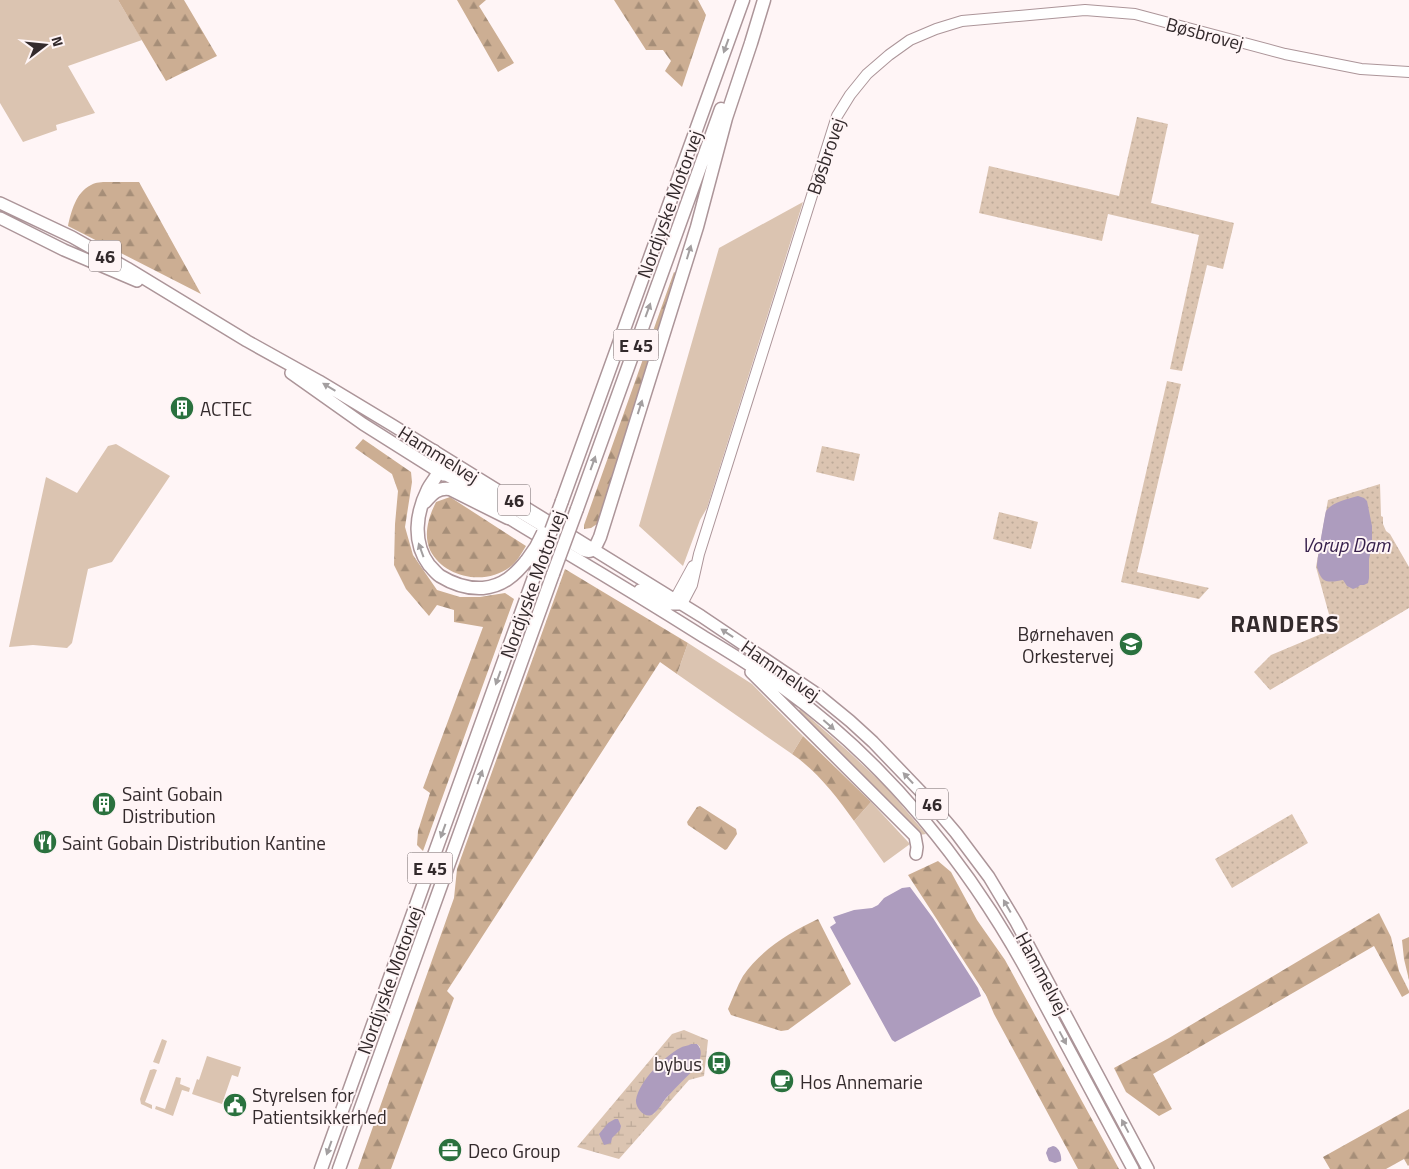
<svg xmlns="http://www.w3.org/2000/svg" width="1409" height="1169" font-family="'Titillium Web',sans-serif">
<style>
.grass{fill:#dbc4b1}
.forest{fill:url(#forest-firs)}
.wetland{fill:url(#wetland-marsh);fill-rule:evenodd}
.park{fill:url(#park-dots)}
.water{fill:#ad9cbe}
.lines{fill:none;stroke-linecap:round;stroke-linejoin:round}
.secondary-casing{stroke:#ac9599;stroke-width:12}
.primary-casing{stroke:#ac9599;stroke-width:14}
.highway-casing{stroke:#ac9599;stroke-width:15}
.secondary{stroke:#fff;stroke-width:10}
.primary{stroke:#fff;stroke-width:11}
.highway{stroke:#fff;stroke-width:12}
.highway-bridge-casing{stroke:#ac9599;stroke-width:15;stroke-linecap:butt}
.highway-bridge{stroke:#fff;stroke-width:12}
.oneway{fill:#a39fa0}
.labels{text-anchor:middle;dominant-baseline:central;stroke-width:4;stroke-linejoin:round;paint-order:stroke}
.shield{fill:#fff5f6;stroke:#706769;stroke-width:1}
.shield-label{font-size:18px;font-weight:bold;fill:#332a2c}
.street-label{font-size:19px;fill:#332a2c;stroke:#fff5f6}
.poi-label{font-size:19px;fill:#332a2c;stroke:#fff5f6;text-anchor:start}
.water-label{font-size:20px;font-style:italic;fill:#361f4b;stroke:#fff5f6}
.district-label{font-size:24px;font-weight:bold;letter-spacing:1px;fill:#332a2c;stroke:#fff5f6}
</style>
<defs>
<pattern id="forest-firs" width="22" height="20" patternUnits="userSpaceOnUse" patternTransform="scale(1.25)"><rect width="22" height="20" fill="#ccae93"/><path d="M5 1l3.5 6h-7zM16 11l3.5 6h-7z" fill="#a68e78"/></pattern>
<pattern id="wetland-marsh" width="20" height="14" patternUnits="userSpaceOnUse" patternTransform="scale(1.25)"><rect width="20" height="14" fill="#dbc4b1"/><path d="M1 5h8M5 5V1M11 12h8M15 12V8" fill="none" stroke="#bca998"/></pattern>
<pattern id="park-dots" width="8" height="8" patternUnits="userSpaceOnUse" patternTransform="scale(1.25)"><rect width="8" height="8" fill="#dbc4b1"/><path d="M2 2h.1M6 6h.1" fill="none" stroke="#bca998" stroke-width="1.8" stroke-linecap="round"/></pattern>
</defs>
<rect width="100%" height="100%" fill="#fff5f6"/>
<!-- grass -->
<path class="grass" d="M 0,0 L 118,0 L 142,40 L 68,66 L 95,113 L 56,125 L 57,130 L 23,142 L 0,103 Z
M 803,202 L 707,508 L 700,520 L 683,566 L 639,526 L 719,248 Z
M 116,444 L 170,476 L 112,562 L 88,569 L 72,643 L 67,648 L 33,645 L 9,647 L 46,477 L 77,493 L 108,446 Z
M 688,643 L 752,684 L 803,736 L 792,754 L 677,674 Z
M 800,709 L 849,752 L 886,787 L 926,834 L 919,835 L 797,714 Z
M 871,802 L 910,844 L 884,863 L 854,821 Z
M 162,1039 L 167,1041 L 159,1064 L 153,1062 Z
M 207,1056 L 241,1067 L 238,1077 L 232,1075 L 222,1104 L 192,1094 L 197,1079 L 199,1080 Z
M 154,1069 L 157,1070 L 145,1102 L 152,1105 L 152,1109 L 141,1104 L 140,1099 L 150,1070 Z
M 176,1077 L 181,1078 L 180,1084 L 190,1088 L 189,1092 L 182,1090 L 173,1116 L 155,1109 L 156,1106 L 165,1109 Z"/>
<!-- forest -->
<path class="forest" d="M 118,0 L 184,0 L 217,56 L 166,81 Z
M 457,0 L 486,0 L 479,6 L 514,63 L 498,72 Z
M 614,0 L 698,0 L 706,15 L 682,87 L 665,71 L 671,61 L 663,50 L 646,50 Z
M 107,182 L 139,182 L 201,294 L 68,226 C 71,212 76,192 91,185 C 96,182 102,182 107,182 Z
M 674,272 L 677,274 L 600,522 L 591,528 L 584,529 L 584,525 Z
M 363,439 L 411,472 L 412,482 L 405,527 L 413,555 L 437,590 L 460,597 L 480,597 L 505,593 L 514,599 L 423,851 L 417,845 L 418,831 L 430,793 L 423,788 L 483,627 L 454,622 L 454,610 L 437,605 L 429,616 L 406,589 L 394,565 L 395,524 L 398,491 L 392,474 L 355,448 Z
M 450,497 L 526,546 C 521,554 517,562 510,567 C 485,586 444,578 430,550 C 423,534 429,516 436,502 Z
M 565,569 L 688,643 L 677,674 L 660,662 L 447,991 L 454,998 L 391,1169 L 358,1169 L 454,898 L 457,869 Z
M 803,736 L 871,802 L 854,821 C 836,796 818,772 792,754 Z
M 700,806 L 736,829 L 737,834 L 727,849 L 725,850 L 688,825 L 687,822 L 697,807 Z
M 938,861 L 951,872 L 977,920 L 1005,960 L 1119,1169 L 1078,1169 L 994,1014 L 986,995 L 908,875 Z
M 1379,913 L 1391,937 L 1399,971 L 1409,991 L 1409,993 L 1402,997 L 1374,946 L 1153,1074 L 1172,1109 L 1159,1116 L 1126,1092 L 1114,1068 L 1169,1038 Z
M 818,919 L 851,984 L 788,1030 L 781,1031 L 731,1015 L 728,1009 C 733,998 737,986 743,976 C 762,949 789,933 818,919 Z
M 1409,937 L 1409,980 L 1404,959 L 1402,940 Z
M 1409,1109 L 1409,1165 L 1408,1166 L 1404,1159 L 1386,1169 L 1330,1169 L 1323,1157 Z"/>
<!-- wetland -->
<path class="wetland" d="M 684,1030 L 708,1040 L 704,1076 L 689,1080 L 619,1159 L 577,1147 L 672,1034 ZM 691,1044 L 697,1044 L 700,1047 L 668,1096 L 653,1115 Z"/>
<!-- park -->
<path class="park" d="M 1137,117 L 1168,124 L 1151,203 L 1234,223 L 1223,269 L 1207,265 L 1182,371 L 1170,369 L 1199,235 L 1108,214 L 1102,241 L 979,213 L 989,166 L 1119,196 Z
M 1167,381 L 1181,384 L 1137,572 L 1209,588 L 1199,599 L 1121,582 Z
M 822,446 L 860,454 L 854,481 L 816,472 Z
M 1380,484 L 1381,516 L 1383,517 L 1383,524 L 1386,531 L 1390,534 L 1409,567 L 1409,608 L 1270,690 L 1254,672 L 1271,655 L 1333,629 L 1316,567 L 1328,500 Z
M 999,512 L 1038,522 L 1031,549 L 993,539 Z
M 1292,814 L 1308,843 L 1232,888 L 1215,859 Z"/>
<!-- water -->
<path class="water" d="M 1358,496 L 1364,498 L 1367,501 L 1372,526 L 1372,545 L 1369,559 L 1369,578 L 1368,583 L 1364,585 L 1360,585 L 1358,587 L 1353,589 L 1347,586 L 1343,580 C 1337,581 1329,583 1324,580 C 1320,577 1318,571 1317,566 C 1317,561 1325,514 1326,511 C 1332,502 1348,499 1358,496 Z
M 910,887 L 933,918 L 978,988 L 981,996 L 895,1042 L 892,1040 L 830,927 L 836,923 L 833,917 L 854,910 L 872,908 L 878,905 L 884,898 L 902,888 Z
M 691,1044 L 697,1044 C 704,1051 700,1060 696,1068 C 686,1077 677,1086 668,1096 C 663,1101 659,1110 653,1114 C 646,1120 635,1108 636,1100 C 639,1081 664,1057 680,1048 C 683,1046 688,1046 691,1044 Z
M 615,1119 L 618,1119 L 621,1126 L 620,1130 L 612,1138 L 611,1143 L 604,1145 L 599,1134 L 608,1123 Z
M 1053,1146 C 1059,1147 1062,1155 1061,1161 L 1055,1163 L 1049,1161 L 1046,1153 L 1048,1148 Z"/>
<g class="lines">
<!-- secondary casing -->
<g class="secondary-casing">
<path id="secondary" d="M 675,599 L 693,566
M 682,604 L 692,585 L 699,554 L 837,116 L 850,95 L 867,74 L 889,55 L 910,40 L 936,29 L 962,21 L 1085,10 L 1135,14 L 1285,54 L 1361,69 L 1409,72"/>
</g>
<!-- primary casing -->
<g class="primary-casing">
<path id="primary" d="M 0,203 L 72,237 L 127,268 L 247,341 L 319,381 L 392,425 L 701,616 L 817,694 L 850,721 L 873,742 L 922,793 L 956,833 L 989,877 L 1016,922 L 1148,1169
M 0,218 L 64,250 L 137,281
M 291,373 L 363,424 L 444,475
M 501,513 C 522,527 544,539 565,552 C 612,580 658,608 704,637 C 731,653 758,670 783,688 C 886,762 969,865 1029,975 L 1133,1169
M 640,590 L 669,604 L 682,604
M 751,672 L 915,836 L 917,847 L 916,854"/>
</g>
<!-- highway casing -->
<g class="highway-casing">
<path id="highway" d="M 434,451 C 437,457 440,463 439,469 C 438,476 431,483 428,489 C 416,513 412,542 429,565 C 433,569 436,573 440,576 C 453,584 467,589 483,588 C 503,586 515,575 527,560
M 439,471 L 521,512 L 584,550 C 594,554 596,545 600,537 L 697,227 L 726,118 L 751,43 L 764,0
M 562,501 L 743,0
M 425,502 C 432,494 438,487 450,489 L 508,518
M 577,509 L 721,109
M 321,1169 L 538,566
M 339,1169 L 553,574"/>
</g>
<!-- secondary -->
<use href="#secondary" class="secondary"/>
<!-- primary -->
<use href="#primary" class="primary"/>
<!-- highway -->
<use href="#highway" class="highway"/>
<!-- highway-bridge casing -->
<g class="highway-bridge-casing">
<path id="highway-bridge" d="M 527,560 L 536,547 L 543,533
M 538,566 L 562,501
M 553,574 L 577,509"/>
</g>
<!-- highway-bridge -->
<use href="#highway-bridge" class="highway-bridge"/>
</g>
<!-- one-way arrows -->
<defs><path id="oneway-solid" d="M-6-.8H1V-3.2L6.5 0L1 3.2V.8H-6Z" transform="scale(1.25)"/></defs>
<g class="oneway">
<use href="#oneway-solid" transform="translate(726 46) rotate(110)"/>
<use href="#oneway-solid" transform="translate(689 252) rotate(-73)"/>
<use href="#oneway-solid" transform="translate(648 310) rotate(-70)"/>
<use href="#oneway-solid" transform="translate(329 387) rotate(-149)"/>
<use href="#oneway-solid" transform="translate(640 407) rotate(-72)"/>
<use href="#oneway-solid" transform="translate(593 463) rotate(-70)"/>
<use href="#oneway-solid" transform="translate(421 550) rotate(-110)"/>
<use href="#oneway-solid" transform="translate(727 633) rotate(-146)"/>
<use href="#oneway-solid" transform="translate(498 678) rotate(110)"/>
<use href="#oneway-solid" transform="translate(829 725) rotate(41)"/>
<use href="#oneway-solid" transform="translate(480 777) rotate(-70)"/>
<use href="#oneway-solid" transform="translate(908 778) rotate(-133)"/>
<use href="#oneway-solid" transform="translate(443 831) rotate(110)"/>
<use href="#oneway-solid" transform="translate(1007 906) rotate(-120)"/>
<use href="#oneway-solid" transform="translate(1063 1038) rotate(62)"/>
<use href="#oneway-solid" transform="translate(1125 1126) rotate(-118)"/>
<use href="#oneway-solid" transform="translate(329 1148) rotate(110)"/>
</g>
<!-- icons -->
<defs>
<g id="building-disc" transform="scale(1.25)"><circle r="9.5" fill="#2a713e" stroke="#fff5f6"/><path d="M-4-6H4V6H1V3H-1V6H-4ZM-2.5-4.3h1.7v1.8h-1.7ZM.8-4.3h1.7v1.8H.8ZM-2.5-1h1.7V.8h-1.7ZM.8-1h1.7V.8H.8Z" fill="#fff"/></g>
<g id="school-disc" transform="scale(1.25)"><circle r="9.5" fill="#2a713e" stroke="#fff5f6"/><path d="M0-5L7-2L0 1L-7-2ZM-4 1L0 2.5L4 1V4Q0 6-4 4Z" fill="#fff"/></g>
<g id="restaurant-disc" transform="scale(1.25)"><circle r="9.5" fill="#2a713e" stroke="#fff5f6"/><path d="M-5-6h1v4h1v-4h1v4h1v-4h1v5L-1.5 .5V6h-2V.5L-5-1ZM5-6V6H3V1.5H1.5Q1.5-4 5-6Z" fill="#fff"/></g>
<g id="bus-disc" transform="scale(1.25)"><circle r="9.5" fill="#2a713e" stroke="#fff5f6"/><path d="M-5-6H5V4H4V6H2V4H-2V6H-4V4H-5ZM-3.5-4V0h7V-4ZM-3.5 1.2v1.5H-2V1.2ZM2 1.2v1.5H3.5V1.2Z" fill="#fff"/></g>
<g id="cafe-disc" transform="scale(1.25)"><circle r="9.5" fill="#2a713e" stroke="#fff5f6"/><path d="M-5.5-4.5H6V0H3Q3 3.5 0 3.5H-2.5Q-5.5 3.5-5.5 0ZM3-3.2v2h1.7v-2ZM-6 4.5H4V6H-6Z" fill="#fff"/></g>
<g id="civic-disc" transform="scale(1.25)"><circle r="9.5" fill="#2a713e" stroke="#fff5f6"/><path d="M-.6-6.5H3V-4.5H.6V-3L4-1V1h2V6H-6V1h2V-1L-.6-3ZM-1.2 2.5V6h2.4V2.5Z" fill="#fff"/></g>
<g id="office-disc" transform="scale(1.25)"><circle r="9.5" fill="#2a713e" stroke="#fff5f6"/><path d="M-6-3h4V-5.5h4V-3h4V5H-6ZM-1-4.5V-3h2v-1.5ZM-6 0V1H6V0Z" fill="#fff"/></g>
</defs>
<g fill-rule="evenodd">
<use href="#building-disc" x="182" y="408"/>
<use href="#school-disc" x="1131" y="644"/>
<use href="#building-disc" x="104" y="804"/>
<use href="#restaurant-disc" x="45" y="842"/>
<use href="#bus-disc" x="719" y="1063"/>
<use href="#cafe-disc" x="782" y="1081"/>
<use href="#civic-disc" x="235" y="1105"/>
<use href="#office-disc" x="450" y="1150"/>
</g>
<g class="labels">
<!-- shield labels -->
<g class="shield">
<rect x="89" y="240.5" width="32" height="31" rx="4"/>
<rect x="613.5" y="329.5" width="45" height="31" rx="4"/>
<rect x="498" y="484.5" width="32" height="31" rx="4"/>
<rect x="916" y="788.5" width="32" height="31" rx="4"/>
<rect x="407.5" y="852.5" width="45" height="31" rx="4"/>
</g>
<g class="shield-label">
<text x="105" y="256">46</text>
<text x="636" y="345">E 45</text>
<text x="514" y="500">46</text>
<text x="932" y="804">46</text>
<text x="430" y="868">E 45</text>
</g>
<!-- street labels -->
<g class="street-label">
<text transform="translate(1205 33) rotate(15)">Bøsbrovej</text>
<text transform="translate(825 156) rotate(-71)">Bøsbrovej</text>
<text transform="translate(669 204) rotate(-70)">Nordjyske Motorvej</text>
<text transform="translate(439 454) rotate(32)">Hammelvej</text>
<text transform="translate(532 584) rotate(-70)">Nordjyske Motorvej</text>
<text transform="translate(781 670) rotate(35)">Hammelvej</text>
<text transform="translate(1043 973) rotate(62)">Hammelvej</text>
<text transform="translate(389 980) rotate(-70)">Nordjyske Motorvej</text>
</g>
<!-- poi labels -->
<g class="poi-label">
<text x="200" y="408">ACTEC</text>
<text x="1114" y="633" text-anchor="end">Børnehaven<tspan x="1114" dy="22">Orkestervej</tspan></text>
<text x="122" y="793">Saint Gobain<tspan x="122" dy="22">Distribution</tspan></text>
<text x="62" y="842">Saint Gobain Distribution Kantine</text>
<text x="702" y="1063" text-anchor="end">bybus</text>
<text x="800" y="1081">Hos Annemarie</text>
<text x="252" y="1094">Styrelsen for<tspan x="252" dy="22">Patientsikkerhed</tspan></text>
<text x="468" y="1150">Deco Group</text>
</g>
<!-- water labels -->
<g class="water-label">
<text x="1346" y="544">Vorup Dam</text>
</g>
<!-- district labels -->
<g class="district-label">
<text x="1285" y="623">RANDERS</text>
</g>
</g>
<!-- north arrow -->
<g transform="translate(45 45) rotate(74)" stroke="#fff5f6" stroke-width="4" paint-order="stroke">
<path d="M0-4L9 19L0 12L-9 19Z" fill="#332a2c"/>
<text y="-8" font-size="14" font-weight="bold" text-anchor="middle" fill="#332a2c">N</text>
</g>
</svg>
